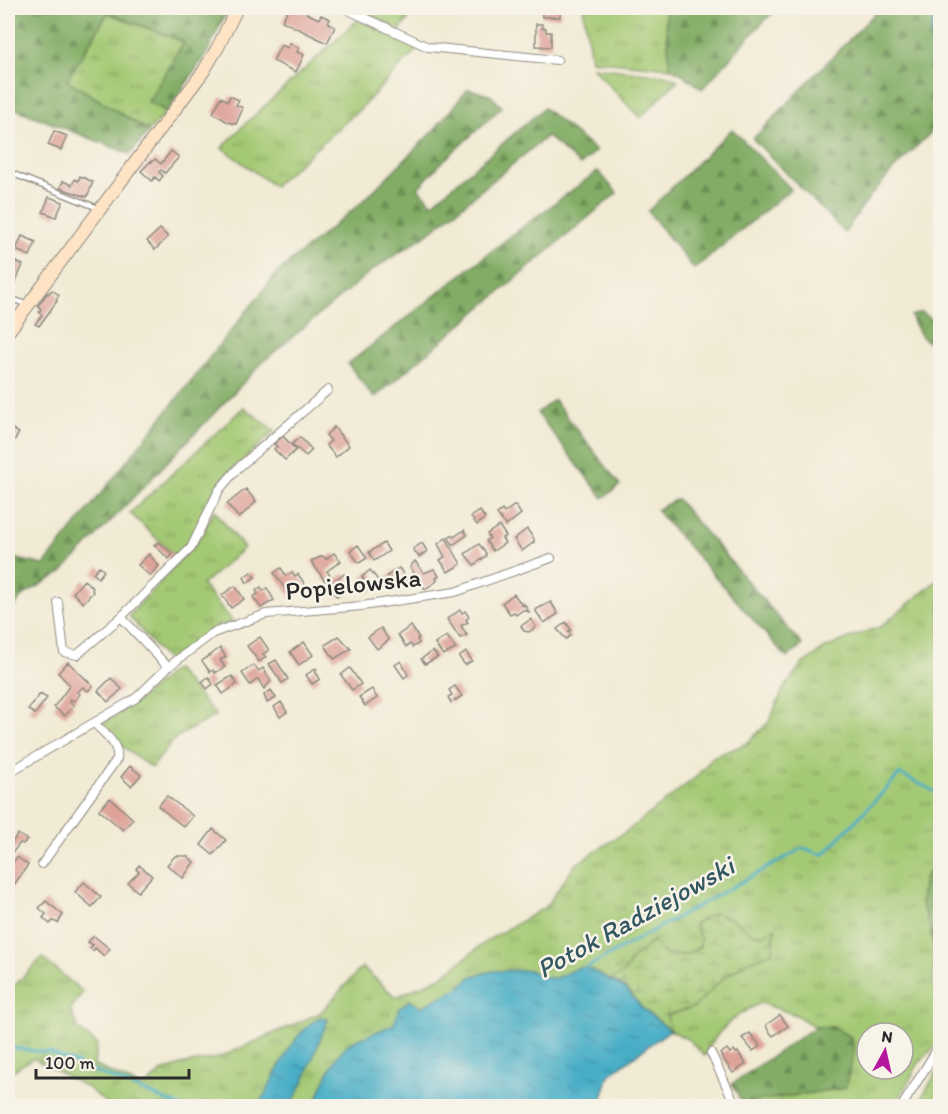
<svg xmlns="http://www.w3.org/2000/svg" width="948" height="1114" font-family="Itim,sans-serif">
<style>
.grass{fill:url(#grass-tufts);stroke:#687a50;stroke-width:1.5;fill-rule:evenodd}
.forest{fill:url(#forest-firs);stroke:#576c48;stroke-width:1.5}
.wetland{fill:url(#wetland-marsh);stroke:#687a50;stroke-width:1.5}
.water{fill:url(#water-ripples);stroke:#386c78;stroke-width:1.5}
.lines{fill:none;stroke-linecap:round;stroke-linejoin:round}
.stream{stroke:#46adc6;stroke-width:3}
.building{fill:#dea299}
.lane-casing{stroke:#8e8a80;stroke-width:7}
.street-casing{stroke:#8e8a80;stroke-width:10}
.secondary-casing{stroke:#8e8a80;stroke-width:14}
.lane{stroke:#fff;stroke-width:4.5}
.street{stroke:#fff;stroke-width:8}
.secondary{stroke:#fee4c5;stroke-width:12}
.labels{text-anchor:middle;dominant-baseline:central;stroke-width:5;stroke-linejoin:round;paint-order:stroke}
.street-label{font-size:26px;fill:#2b2b2b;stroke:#f7f3e8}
.water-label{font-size:27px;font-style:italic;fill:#345861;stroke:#f7f3e8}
</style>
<defs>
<pattern id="grass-tufts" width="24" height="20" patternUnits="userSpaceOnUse" patternTransform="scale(1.5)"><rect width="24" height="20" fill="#a4c974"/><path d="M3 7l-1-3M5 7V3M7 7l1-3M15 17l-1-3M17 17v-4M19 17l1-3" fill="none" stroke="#86a35f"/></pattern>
<pattern id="forest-firs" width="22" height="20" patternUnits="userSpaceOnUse" patternTransform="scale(1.5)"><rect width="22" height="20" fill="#83ad66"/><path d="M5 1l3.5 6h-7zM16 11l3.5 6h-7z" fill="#6b8d54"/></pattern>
<pattern id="wetland-marsh" width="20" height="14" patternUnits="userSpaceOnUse" patternTransform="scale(1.5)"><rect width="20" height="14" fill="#a4c974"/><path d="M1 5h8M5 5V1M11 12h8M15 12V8" fill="none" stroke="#86a35f"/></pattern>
<pattern id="water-ripples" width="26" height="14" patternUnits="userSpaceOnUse" patternTransform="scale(1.5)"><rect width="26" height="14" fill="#46adc6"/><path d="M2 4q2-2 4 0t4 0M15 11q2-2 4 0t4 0" fill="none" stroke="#3b8da1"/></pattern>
</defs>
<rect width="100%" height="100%" fill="#f7f3e8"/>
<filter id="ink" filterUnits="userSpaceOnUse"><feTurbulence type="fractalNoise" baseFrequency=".0167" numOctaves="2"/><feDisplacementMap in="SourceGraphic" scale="12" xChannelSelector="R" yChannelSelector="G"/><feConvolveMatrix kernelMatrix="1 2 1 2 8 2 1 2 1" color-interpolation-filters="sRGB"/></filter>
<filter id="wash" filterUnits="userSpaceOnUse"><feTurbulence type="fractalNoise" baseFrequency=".008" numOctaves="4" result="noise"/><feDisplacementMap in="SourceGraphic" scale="24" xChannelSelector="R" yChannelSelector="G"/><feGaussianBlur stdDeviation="1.35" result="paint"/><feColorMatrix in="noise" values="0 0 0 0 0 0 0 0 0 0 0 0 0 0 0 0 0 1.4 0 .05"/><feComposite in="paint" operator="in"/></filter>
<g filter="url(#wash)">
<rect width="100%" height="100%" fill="#f1ead4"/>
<!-- grass -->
<path class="grass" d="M 355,8 L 416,8 L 400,30 Z
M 583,8 L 665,8 L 670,68 L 591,60 Z
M 108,13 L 184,42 L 149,102 L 167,112 L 149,131 L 66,80 Z
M 358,20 L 418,48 L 361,108 L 274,186 L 222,148 L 245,124 Z
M 592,67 L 664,75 L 678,80 L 640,118 Z
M 244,407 L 275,431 L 225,476 L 217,488 L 192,537 L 176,557 L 130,513 Z
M 214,510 L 244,548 L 202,585 L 234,623 L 216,626 L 168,662 L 129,616 L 198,541 Z
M 940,578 L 940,859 L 924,878 L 921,902 L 930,926 L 934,950 L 933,983 L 940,998 L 940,1041 L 919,1063 L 895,1106 L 742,1106 L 742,1103 L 844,1088 L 854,1054 L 851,1037 L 832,1027 L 815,1027 L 796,1015 L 761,1003 C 737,1013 715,1031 705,1056 L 689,1040 L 670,1030 L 609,1075 L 601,1101 L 603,1106 L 110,1106 L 88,1088 L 33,1058 L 8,1074 L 8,992 L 42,958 L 83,992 L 70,1010 L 79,1030 L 97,1044 L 94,1065 L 139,1086 L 146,1086 L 161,1072 L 184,1064 L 218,1058 L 320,1013 L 362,967 L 396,997 L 441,977 L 488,940 L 546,907 L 575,865 L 630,829 L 696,777 L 713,757 L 746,744 L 769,722 L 783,690 L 801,665 L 824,649 L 849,638 L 880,627 ZM 775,929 L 773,952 L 747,962 L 724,977 L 694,1007 L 667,1015 L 669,1029 L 643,1009 L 626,989 L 612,980 L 624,973 L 632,959 L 644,951 L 650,942 L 666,956 L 684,955 L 700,947 L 700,938 L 751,933 L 764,935 ZM 867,1033 L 903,1033 L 903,1069 L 867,1069 Z
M 175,669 L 216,715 L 175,738 L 152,768 C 134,755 115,743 102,724 L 135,703 Z
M 940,1066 L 940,1106 L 917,1106 Z"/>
<!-- forest -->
<path class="forest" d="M 8,8 L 228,8 L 208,51 L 167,112 L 148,102 L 184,42 L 108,13 L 67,80 L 149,131 L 130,154 L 8,106 Z
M 665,8 L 778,8 L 761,24 L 702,89 L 681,73 L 670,68 Z
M 880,8 L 937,8 L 931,27 L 931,82 L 938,88 L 940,86 L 940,124 C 905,157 869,191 845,233 L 753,139 Z
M 468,89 L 490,95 L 502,107 L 442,162 L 418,188 L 432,204 L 544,108 L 596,151 L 580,165 L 547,136 L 429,233 L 371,271 L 265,360 L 62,572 L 22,596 L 8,615 L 8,557 L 44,565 L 278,272 L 362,202 L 435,129 Z
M 732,129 L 791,189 L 694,269 L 648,211 Z
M 598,171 L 617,193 L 374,398 L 348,364 L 512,235 Z
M 921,312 L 940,325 L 940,348 C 922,343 919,332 911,316 Z
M 554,400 L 620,485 L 603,498 L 537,413 Z
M 677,499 L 802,645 L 787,658 L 656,510 Z
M 940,859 L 940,943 L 934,950 L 930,926 L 921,903 L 924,878 Z
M 815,1027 L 832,1027 L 851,1037 L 854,1053 L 845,1088 L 742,1103 L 732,1084 Z"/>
<!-- wetland -->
<path class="wetland" d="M 714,913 L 730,918 L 751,933 L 764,935 L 775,928 L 773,952 L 747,962 L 724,977 L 694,1007 L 667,1015 L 670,1030 L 643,1009 L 626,989 L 611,979 L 624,973 L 632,959 L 653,941 L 667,956 L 684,955 L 700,947 L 700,938 L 694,924 Z"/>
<!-- water -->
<path class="water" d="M 937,8 L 940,8 L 940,86 L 939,88 L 931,82 L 931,27 Z
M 579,967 L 592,970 L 626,989 L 643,1009 L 670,1030 L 609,1075 L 601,1101 L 597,1106 L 316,1106 C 318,1091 335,1055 347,1045 C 355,1039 383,1030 394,1024 L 399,1009 L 410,1000 L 421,1007 L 460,987 L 472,976 L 493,971 L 529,970 L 542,977 L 556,978 Z
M 321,1017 L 328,1019 L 304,1081 L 290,1106 L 259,1106 C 274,1079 292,1030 321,1017 Z"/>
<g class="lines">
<!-- stream -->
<path class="stream" d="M 582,970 L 803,848 C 811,849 816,855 824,854 L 900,774 L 940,794
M 8,1047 L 50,1053 L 180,1106"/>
</g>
<g id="blocks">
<!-- building -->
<path class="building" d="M 289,8 L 308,8 L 306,13 L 319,19 L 321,15 L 330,19 L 328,23 L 335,27 L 327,43 L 282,21 Z
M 542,8 L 560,8 L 560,17 L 542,17 Z
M 536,24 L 542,24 L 542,28 L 546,28 L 546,32 L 551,32 L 551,47 L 536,46 Z
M 290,43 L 299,48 L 297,52 L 304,55 L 296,72 L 273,61 L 281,45 L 288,48 Z
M 230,96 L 239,100 L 236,105 L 243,108 L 236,124 L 228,122 L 213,113 L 221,97 L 228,101 Z
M 54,131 L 67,136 L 61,150 L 48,145 Z
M 8,143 L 14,145 L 8,161 Z
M 171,151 L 179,157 L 165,173 L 161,170 L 159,172 L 163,176 L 159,181 L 155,177 L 152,181 L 141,171 L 151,161 L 152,162 L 155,159 L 161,164 Z
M 80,176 L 93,182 L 87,197 L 60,188 L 63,181 L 72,185 L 75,179 L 78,181 Z
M 49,197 L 63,202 L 56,217 L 43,212 Z
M 160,229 L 168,237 L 155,250 L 147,241 Z
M 22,236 L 36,242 L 30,256 L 16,250 Z
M 9,259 L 23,265 L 15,283 L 8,280 Z
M 52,290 L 59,295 L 56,300 L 57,301 L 39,326 L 35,324 L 42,315 L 39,312 L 41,309 L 38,306 L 47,293 L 48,294 Z
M 8,426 L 19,433 L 8,451 Z
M 334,427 L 349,446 L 336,457 L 326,445 L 331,441 L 326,435 Z
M 283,436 L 296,450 L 285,460 L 274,449 L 277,447 L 274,444 Z
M 300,437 L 312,450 L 306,456 L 292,444 Z
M 246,489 L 256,502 L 239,518 L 227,504 Z
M 515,505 L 521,514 L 506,526 L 497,514 L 502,510 L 504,513 Z
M 480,511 L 485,518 L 477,525 L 471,517 Z
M 499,526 L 506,536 L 502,538 L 505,543 L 493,551 L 486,541 L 490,538 L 487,534 Z
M 527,529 L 534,539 L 534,542 L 522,551 L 514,539 Z
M 464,530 L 467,535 L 453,545 L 448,537 L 452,535 L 454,537 Z
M 446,538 L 461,564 L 448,572 L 440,560 L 445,557 L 438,544 Z
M 159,542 L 173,554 L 169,559 L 154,545 Z
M 384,543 L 389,551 L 374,561 L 369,552 Z
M 422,543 L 427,551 L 419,557 L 413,549 Z
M 479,544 L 486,553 L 486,556 L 474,565 L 465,554 Z
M 358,545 L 367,558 L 359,563 L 350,551 Z
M 334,553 L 341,561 L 327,571 L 331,577 L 325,581 L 311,561 L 323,556 L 326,559 Z
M 149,554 L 159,566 L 150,576 L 138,565 Z
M 415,561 L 424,573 L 434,569 L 439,576 L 436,578 L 437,581 L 425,589 L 410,567 Z
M 99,566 L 104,571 L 98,578 L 93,573 Z
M 281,568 L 286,576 L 292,572 L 295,576 L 298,574 L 306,586 L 291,597 L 274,573 Z
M 399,568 L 407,579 L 395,587 L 387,576 Z
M 370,570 L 381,584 L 370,592 L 362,581 L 364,580 L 362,577 Z
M 251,572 L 255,577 L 247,583 L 244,577 Z
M 344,574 L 351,584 L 348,586 L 350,588 L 337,597 L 329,585 Z
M 84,580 L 93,588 L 92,590 L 93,592 L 83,603 L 73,593 Z
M 235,586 L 244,599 L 231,608 L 222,595 Z
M 261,587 L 263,591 L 267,588 L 274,600 L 261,608 L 253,597 L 258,594 L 256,590 Z
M 514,594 L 522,605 L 524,604 L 529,612 L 523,610 L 516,615 L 514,612 L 510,614 L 502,603 Z
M 551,602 L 558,614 L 544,623 L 535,610 Z
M 460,610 L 462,613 L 465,611 L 469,617 L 466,620 L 468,622 L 461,626 L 467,635 L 460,638 L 447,619 Z
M 531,619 L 536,627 L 529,632 L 524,631 L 521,626 Z
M 566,622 L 571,630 L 568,631 L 571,635 L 566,639 L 557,629 Z
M 411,626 L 419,638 L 417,639 L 419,643 L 413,647 L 410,644 L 406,647 L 398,635 Z
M 381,628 L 389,640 L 377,649 L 368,637 Z
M 339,636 L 351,649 L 334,659 L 325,645 Z
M 447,636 L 456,649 L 443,655 L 435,644 Z
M 260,637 L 269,650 L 263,654 L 266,657 L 259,662 L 247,646 Z
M 304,642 L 313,655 L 299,665 L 290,652 Z
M 220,648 L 226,657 L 220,660 L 225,667 L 215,673 L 213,670 L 210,672 L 202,661 Z
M 433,651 L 438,657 L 425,664 L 421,659 Z
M 466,652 L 472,661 L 465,665 L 459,657 Z
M 276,660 L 288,679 L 282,683 L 269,664 Z
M 401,661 L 408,675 L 404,678 L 395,665 Z
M 68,662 L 93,686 L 88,691 L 83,687 L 77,692 L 80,694 L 74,701 L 71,699 L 69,701 L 74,705 L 65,716 L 54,707 L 70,685 L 58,673 Z
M 254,665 L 259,671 L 263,668 L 271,681 L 264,689 L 258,679 L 250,685 L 242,673 Z
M 316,668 L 317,670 L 315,671 L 320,679 L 312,684 L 306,675 Z
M 350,668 L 361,684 L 352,690 L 341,675 Z
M 232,676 L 237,684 L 223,694 L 217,685 Z
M 208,677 L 213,684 L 207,689 L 202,682 Z
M 111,678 L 122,689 L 108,702 L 98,691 Z
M 455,686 L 462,696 L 451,703 L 448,697 L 452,695 L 449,690 Z
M 372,689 L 377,698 L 365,706 L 359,697 Z
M 271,690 L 276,698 L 267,703 L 264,695 Z
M 40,694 L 47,698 L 35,714 L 28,710 Z
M 281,702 L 287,712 L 280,717 L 274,707 Z
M 130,766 L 141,775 L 131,786 L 121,777 Z
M 167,796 L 193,816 L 184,827 L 158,806 Z
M 110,798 L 133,819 L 123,830 L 99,810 Z
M 213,829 L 226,840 L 213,855 L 201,845 Z
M 18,834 L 27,840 L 23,844 L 20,843 L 12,853 L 8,847 Z
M 175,856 L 187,856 L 194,862 L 183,878 L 167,865 Z
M 17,857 L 28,865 L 11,889 L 8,886 L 8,869 Z
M 139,865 L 152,876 L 138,892 L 128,883 L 139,872 L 136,869 Z
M 84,882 L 101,897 L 92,907 L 75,892 Z
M 46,901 L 63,915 L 58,923 L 53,921 L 50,924 L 43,918 L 46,914 L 39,908 Z
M 94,936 L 110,949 L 104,956 L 95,948 L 93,951 L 90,948 L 93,945 L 88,942 Z
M 780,1015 L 788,1026 L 773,1036 L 768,1030 L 766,1025 Z
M 750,1033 L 760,1046 L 753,1051 L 742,1038 Z
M 727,1049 L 730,1053 L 734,1050 L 736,1053 L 738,1052 L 746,1064 L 733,1073 L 720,1054 Z"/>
</g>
</g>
<g filter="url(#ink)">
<use href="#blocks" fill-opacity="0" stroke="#8e8a80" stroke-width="1.5"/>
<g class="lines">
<!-- lane casing -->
<g class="lane-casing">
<path id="lane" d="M 11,173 L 98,208
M 8,297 L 27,305"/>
</g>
<!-- street casing -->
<g class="street-casing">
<path id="street" d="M 344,8 L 428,47 L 557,60
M 58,602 L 64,652 L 77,655 L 121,617 L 191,548 L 219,490 L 238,468 L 328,390
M 121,617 L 168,667
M 8,773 L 136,698 L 168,667 L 213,633 L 266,614 L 362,606 L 455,592 L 551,558
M 42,864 L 117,759 C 119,744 105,734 95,724
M 711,1053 L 736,1106
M 902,1106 L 936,1051 L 940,1048"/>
</g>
<!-- secondary casing -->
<g class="secondary-casing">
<path id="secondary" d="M 8,332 L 203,72 L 218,47 L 237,8"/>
</g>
<!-- lane -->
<use href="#lane" class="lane"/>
<!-- street -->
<use href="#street" class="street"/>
<!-- secondary -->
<use href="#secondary" class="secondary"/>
</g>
</g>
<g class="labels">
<!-- street labels -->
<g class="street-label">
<text transform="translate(353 584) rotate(-6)">Popielowska</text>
</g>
<!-- water labels -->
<g class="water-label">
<text transform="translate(635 917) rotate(-29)">Potok Radziejowski</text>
</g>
</g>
<!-- margin -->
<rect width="948" height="1114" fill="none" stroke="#f7f3e8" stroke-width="30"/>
<!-- north arrow -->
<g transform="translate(885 1051) rotate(8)"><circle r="28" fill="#f7f3e8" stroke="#a5a39c" stroke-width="1.5"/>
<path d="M0-4.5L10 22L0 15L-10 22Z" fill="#b5179e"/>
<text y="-9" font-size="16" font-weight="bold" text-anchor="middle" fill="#2b2b2b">N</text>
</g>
<!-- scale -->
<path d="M36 1069v9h153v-9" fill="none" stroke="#2b2b2b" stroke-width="3"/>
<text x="45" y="1069" font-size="18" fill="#2b2b2b" stroke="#f7f3e8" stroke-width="4.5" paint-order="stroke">100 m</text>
</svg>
